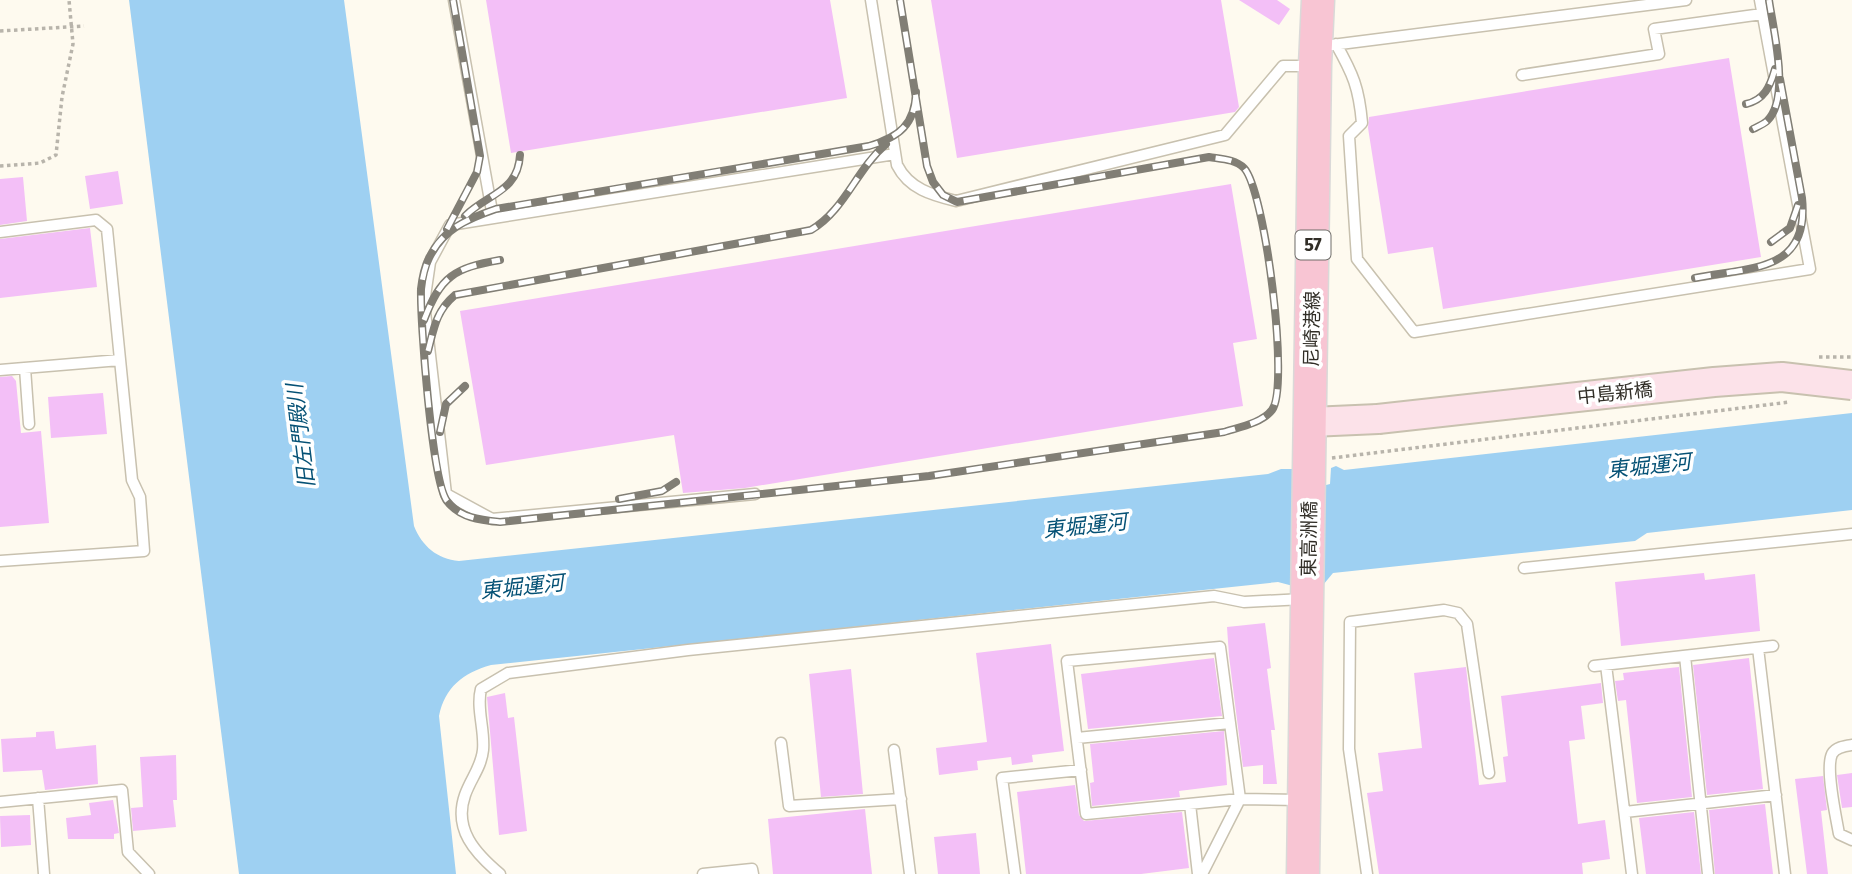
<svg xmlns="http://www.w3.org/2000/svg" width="1852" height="874" font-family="'Fira Sans','Noto Sans JP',sans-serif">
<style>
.water{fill:#9ed0f2}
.building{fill:#f3bff7}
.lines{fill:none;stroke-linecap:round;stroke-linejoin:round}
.lane-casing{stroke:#c8c1af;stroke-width:13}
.secondary-casing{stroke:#c8c1af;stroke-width:32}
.primary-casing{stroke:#dad9d8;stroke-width:35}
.path{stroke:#b8b4ab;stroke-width:3.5;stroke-dasharray:3.5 3.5;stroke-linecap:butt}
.lane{stroke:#fff;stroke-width:10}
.secondary{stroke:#fce2e9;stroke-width:28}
.primary{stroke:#f8c5d3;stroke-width:32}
.rail-casing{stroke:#817e75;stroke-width:8}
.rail{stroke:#fff;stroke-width:5;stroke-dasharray:16;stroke-linecap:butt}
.secondary-bridge-casing{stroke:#c8c1af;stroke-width:32;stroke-linecap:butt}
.secondary-bridge{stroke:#fce2e9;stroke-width:28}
.labels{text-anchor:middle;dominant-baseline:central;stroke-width:7;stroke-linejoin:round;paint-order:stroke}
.shield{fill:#fff;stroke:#6f6d68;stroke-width:2}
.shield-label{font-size:18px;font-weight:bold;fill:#312e27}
.street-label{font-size:19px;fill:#312e27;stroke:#fff}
.water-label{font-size:21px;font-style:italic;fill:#055175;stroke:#fff}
</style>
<rect width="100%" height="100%" fill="#fefaef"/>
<!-- water -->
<path class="water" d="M 129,0 L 344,0 L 414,526 C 422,546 437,559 459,561 L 1268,474 L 1281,469 L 1293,469 L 1295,491 L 1326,492 L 1326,485 L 1330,484 L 1331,468 L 1336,466 L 1344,470 L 1852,413 L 1852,510 L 1647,533 L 1635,541 L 1333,573 L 1323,585 L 1293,586 L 1278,582 L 491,665 C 463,673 445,687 439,716 L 456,874 L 239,874 Z"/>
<!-- building -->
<path class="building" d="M 486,0 L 830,0 L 847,98 L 511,153 Z
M 931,0 L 1221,0 L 1239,107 L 1235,112 L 957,158 Z
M 1239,0 L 1277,0 L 1290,9 L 1279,25 Z
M 1729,58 L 1761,257 L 1443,309 L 1433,247 L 1388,254 L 1368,128 L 1369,117 Z
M 118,171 L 123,204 L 90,209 L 85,176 Z
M 23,177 L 27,221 L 0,225 L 0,179 Z
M 1231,184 L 1257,339 L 1233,343 L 1243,406 L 745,488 L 683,493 L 674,435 L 486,465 L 460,311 Z
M 90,228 L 97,287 L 0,298 L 0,239 Z
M 12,376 L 16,381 L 21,433 L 41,431 L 49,523 L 0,527 L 0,377 Z
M 103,393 L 107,434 L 51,438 L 48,397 Z
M 1704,573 L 1705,580 L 1755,574 L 1760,631 L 1621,646 L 1615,582 Z
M 1265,623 L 1271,668 L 1267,669 L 1275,730 L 1271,730 L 1277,784 L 1263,784 L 1263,765 L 1243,767 L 1229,656 L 1227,627 Z
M 1051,644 L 1064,751 L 1032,755 L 1033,762 L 1012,765 L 1011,757 L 977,761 L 978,770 L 939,775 L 936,748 L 987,742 L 976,653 Z
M 1214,658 L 1222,716 L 1088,729 L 1081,674 Z
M 1749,658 L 1763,789 L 1707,795 L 1693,665 Z
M 1466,667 L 1479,785 L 1506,782 L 1503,757 L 1508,756 L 1501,696 L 1601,683 L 1603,703 L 1581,706 L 1585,739 L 1569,741 L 1578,824 L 1605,820 L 1610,859 L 1582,863 L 1583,874 L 1379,874 L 1367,793 L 1383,791 L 1378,753 L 1422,748 L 1414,673 Z
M 1679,667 L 1692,797 L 1637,803 L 1626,700 L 1618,701 L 1615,681 L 1624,680 L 1623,673 Z
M 851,669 L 863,794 L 821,797 L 809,674 Z
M 505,693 L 508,718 L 514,717 L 527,831 L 499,835 L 487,697 Z
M 54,731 L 56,749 L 96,745 L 98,784 L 45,790 L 42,770 L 3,772 L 1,739 L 36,737 L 36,732 Z
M 1224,731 L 1227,785 L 1179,791 L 1180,797 L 1092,806 L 1090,783 L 1094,782 L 1090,744 Z
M 176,755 L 177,800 L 173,800 L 176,827 L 133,831 L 131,808 L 143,807 L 140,757 Z
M 1852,773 L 1852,807 L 1842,808 L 1837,775 Z
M 1823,776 L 1827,810 L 1821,811 L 1828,874 L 1807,874 L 1795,779 Z
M 1075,785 L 1079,815 L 1084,821 L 1182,812 L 1189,868 L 1141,874 L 1026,874 L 1017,792 Z
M 113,800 L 119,833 L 114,834 L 114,839 L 68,839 L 66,818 L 91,815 L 89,803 Z
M 1765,804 L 1773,874 L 1715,874 L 1709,810 Z
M 865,809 L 872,874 L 773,874 L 768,819 Z
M 1694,812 L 1701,874 L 1646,874 L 1639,818 Z
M 30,815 L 31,845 L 1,847 L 0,816 Z
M 976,833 L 980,874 L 938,874 L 934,837 Z"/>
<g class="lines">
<!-- lane casing -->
<g class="lane-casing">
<path id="lane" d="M 454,0 L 493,217
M 871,0 L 897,165 C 909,189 932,195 956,201 L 1225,135 L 1283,66 L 1312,66
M 1336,44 C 1353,74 1359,88 1362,123 L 1349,136 L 1357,259 L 1414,332 L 1810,269 L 1760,0
M 1332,45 L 1686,0
M 1522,75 L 1659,54 L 1654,29 L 1762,14
M 0,232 L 96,220 L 107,229 L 132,480 L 140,497 L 144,551 L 0,561
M 25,368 L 29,424
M 0,370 L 120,360
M 755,494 L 492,519 L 446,494 L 424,303 L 430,262 L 450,225 L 895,154
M 1524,568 L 1852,534
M 1758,648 L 1785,874
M 1685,656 L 1708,874
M 1606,665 L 1632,874
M 1594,666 L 1773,646
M 1077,738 L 1230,723
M 781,743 L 789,806 L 901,799
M 1852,745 C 1845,746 1836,747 1832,754 C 1825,769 1836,816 1839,834 L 1852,840
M 894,750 L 910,874
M 38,798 L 44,874
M 0,802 L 122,790 L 128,852 L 149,874
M 1190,804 L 1198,874
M 1625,812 L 1776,795
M 500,874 C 475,853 453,829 465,795 C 471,778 481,768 483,750 C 485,730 476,708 481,689 L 508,673 L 688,650 L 1214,596 L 1244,602 L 1303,599
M 703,874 L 752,869 L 753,874
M 1015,874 L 1002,778 L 1081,770
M 1202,874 L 1240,799 L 1220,647 L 1067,661 L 1086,814 L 1240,799 L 1299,800
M 1367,874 L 1349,749 L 1350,622 L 1444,610 L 1458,613 L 1467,624 L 1489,773"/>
</g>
<!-- secondary casing -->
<g class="secondary-casing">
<path id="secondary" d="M 1311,422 L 1378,419"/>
</g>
<!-- primary casing -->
<g class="primary-casing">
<path id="primary" d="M 1303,874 L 1315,65 L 1318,0"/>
</g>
<!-- path -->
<path class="path" d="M 0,31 L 84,26
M 0,166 L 40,163 L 56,155 L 62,97 L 73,44 L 69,0
M 1819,357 L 1852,357
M 1332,458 L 1790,402"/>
<!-- lane -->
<use href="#lane" class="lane"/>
<!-- secondary -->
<use href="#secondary" class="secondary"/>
<!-- primary -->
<use href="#primary" class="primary"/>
<!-- rail casing -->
<g class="rail-casing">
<path id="rail" d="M 900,0 L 927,166 L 933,182 L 943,195 L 957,202 L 1209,157 C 1221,159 1235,159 1244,168 C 1265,190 1290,387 1272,410 C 1262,423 1240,427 1224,432 L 929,476 L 500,522 C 480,520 460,518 447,501 C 432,482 420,320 421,289 C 422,280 425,266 429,258 C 443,229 467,219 496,209 L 869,146 C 899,137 915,125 916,92
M 1746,104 C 1764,100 1770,87 1775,69
M 1753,129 C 1757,127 1764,124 1767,121 C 1791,98 1773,29 1769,0
M 465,216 C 487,194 518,192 520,155
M 447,229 L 477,172 L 480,156 L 453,0
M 1771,242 L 1790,228 L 1798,205
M 1695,278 C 1750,267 1810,273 1802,198 L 1780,79
M 424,320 C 441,276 454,268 500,260
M 428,351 C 434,328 436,311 455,295 L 811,230 C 845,210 856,170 886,144
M 440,432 L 446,404 L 465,386
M 619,499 L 662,491 L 676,482"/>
</g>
<!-- rail -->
<use href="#rail" class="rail"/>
<!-- secondary-bridge casing -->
<g class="secondary-bridge-casing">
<path id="secondary-bridge" d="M 1378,419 L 1714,382 L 1782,377 L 1852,385"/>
</g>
<!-- secondary-bridge -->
<use href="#secondary-bridge" class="secondary-bridge"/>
</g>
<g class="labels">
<!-- shield labels -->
<rect class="shield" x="1295.5" y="230.5" width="35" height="29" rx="5"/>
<g class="shield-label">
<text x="1313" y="245">57</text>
</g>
<!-- street labels -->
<g class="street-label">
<text transform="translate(1312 329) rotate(-89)">尼崎港線</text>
<text transform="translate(1615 393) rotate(-6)">中島新橋</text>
<text transform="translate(1309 539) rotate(-89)">東高洲橋</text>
</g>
<!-- water labels -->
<g class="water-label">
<text transform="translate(301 436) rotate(-97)">旧左門殿川</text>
<text transform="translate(1649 466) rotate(-6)">東堀運河</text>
<text transform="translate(1085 526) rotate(-6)">東堀運河</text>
<text transform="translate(522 587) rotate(-6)">東堀運河</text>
</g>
</g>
</svg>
